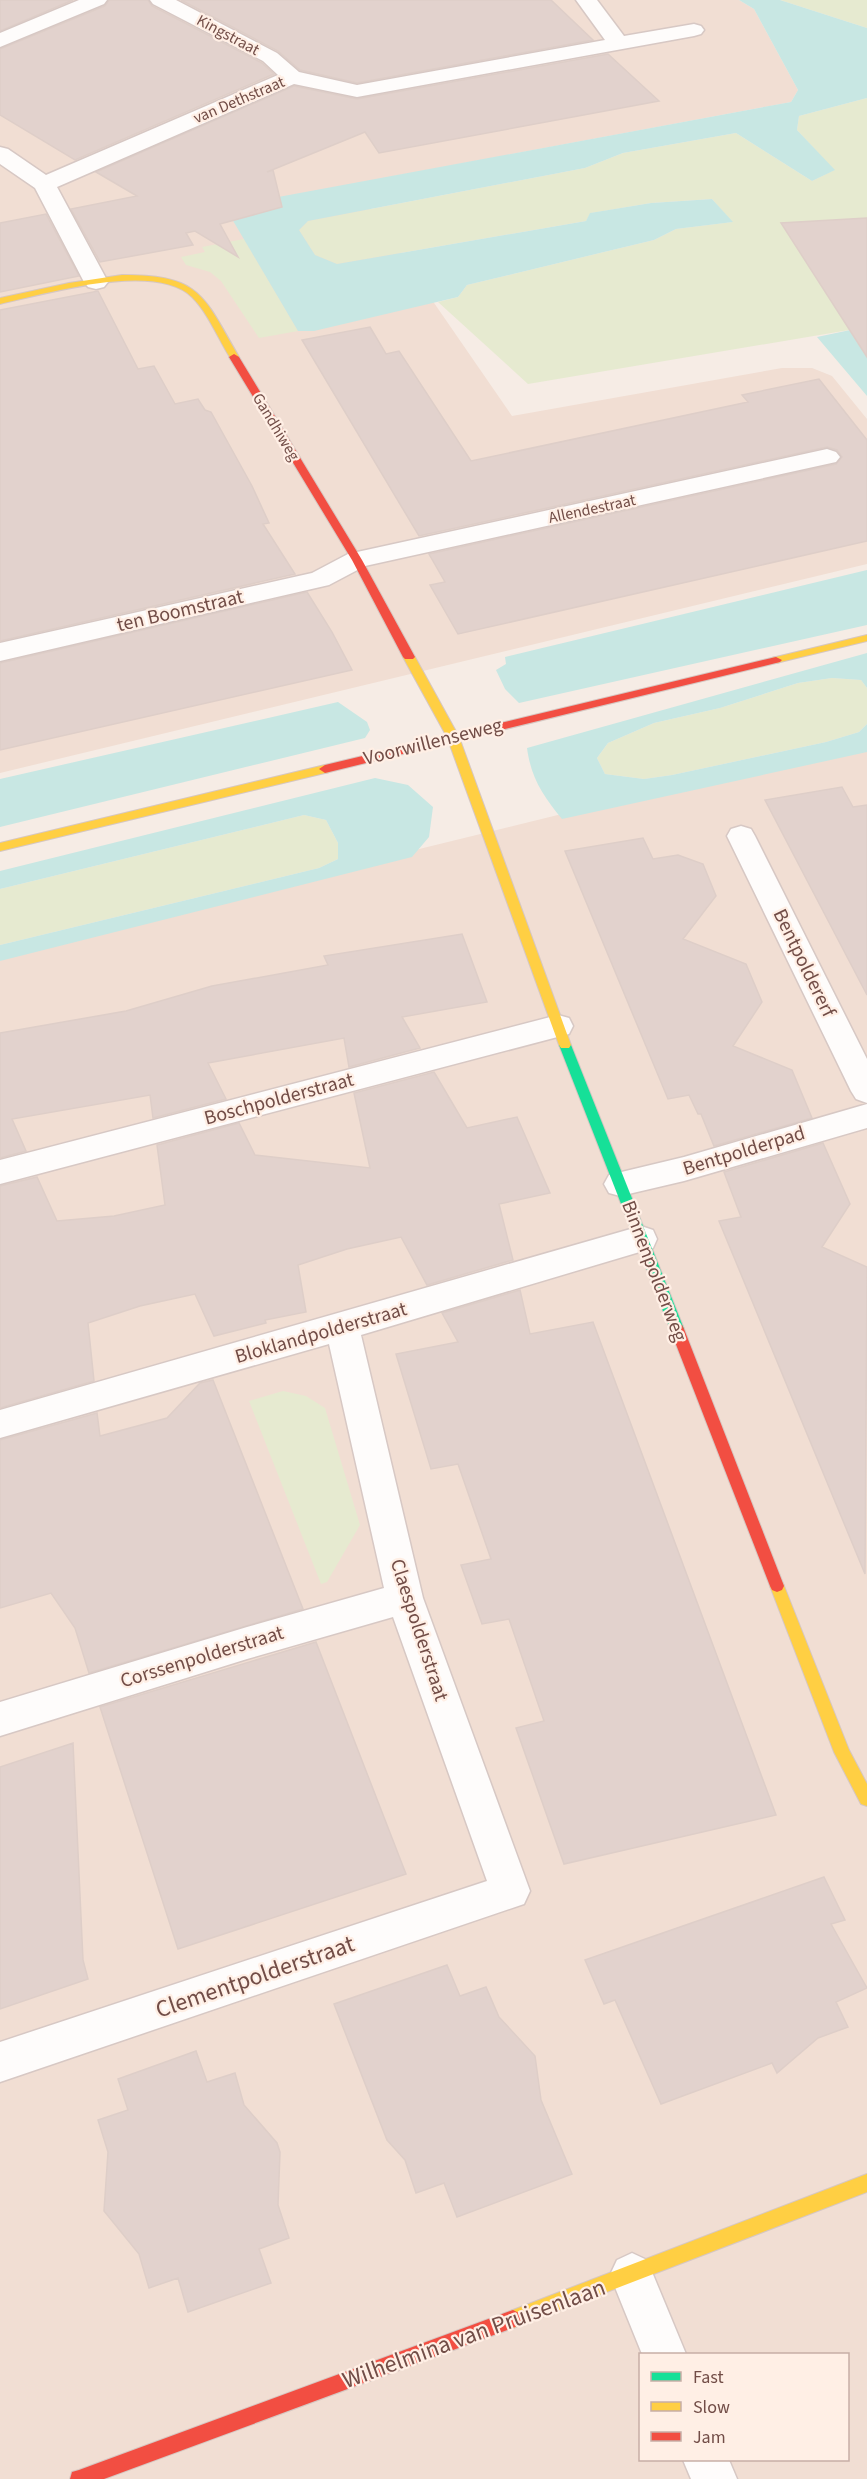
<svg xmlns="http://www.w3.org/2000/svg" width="867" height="2479" font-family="'Source Sans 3',sans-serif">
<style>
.residential{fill:#f1ded3;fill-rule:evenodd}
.green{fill:#e6ead0}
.water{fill:#c8e7e3}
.building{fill:#e2d2cd;stroke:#decec8;stroke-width:1.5}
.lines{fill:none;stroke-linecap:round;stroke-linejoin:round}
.street-casing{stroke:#d7c8c4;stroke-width:3}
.fast-casing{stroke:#d6c7c2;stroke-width:2}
.slow-casing{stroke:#d6c7c2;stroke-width:2}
.jam-casing{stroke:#d6c7c2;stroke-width:2}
.street{fill:#fefcfb;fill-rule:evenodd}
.fast{fill:#16e098;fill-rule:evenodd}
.slow{fill:#ffcf43;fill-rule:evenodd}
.jam{fill:#f24e42;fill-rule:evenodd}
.labels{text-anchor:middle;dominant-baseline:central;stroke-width:4.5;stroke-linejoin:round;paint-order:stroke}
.far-street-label{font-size:16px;fill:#724d47;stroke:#ffefe5}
.street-label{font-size:20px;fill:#724d47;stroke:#ffefe5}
.near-street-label{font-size:24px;fill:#724d47;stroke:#ffefe5}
</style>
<rect width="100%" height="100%" fill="#f6ece5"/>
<!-- residential -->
<path class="residential" d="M 0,0 L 739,0 L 754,9 L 798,90 L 791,102 L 352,184 L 512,416 L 782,368 L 812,368 L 832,376 L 867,419 L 867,564 L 0,773 Z
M 867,739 L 867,2479 L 0,2479 L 0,952 ZM 640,2354 L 848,2354 L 848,2460 L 640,2460 Z"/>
<!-- green -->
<path class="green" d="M 780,0 L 867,0 L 867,28 Z
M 867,98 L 867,342 L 855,329 L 528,384 L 438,302 L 458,297 L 467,285 L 654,240 L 676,229 L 732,222 L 712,199 L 651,203 L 591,213 L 586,221 L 337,264 L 315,255 L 299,230 L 308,221 L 585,168 L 623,153 L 736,133 L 812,181 L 834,170 L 797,130 L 799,116 Z
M 244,239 L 298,331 L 259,338 L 221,281 L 210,272 L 186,265 L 181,257 L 205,252 L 202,247 Z
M 832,678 L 861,680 L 867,688 L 867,724 L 859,732 L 826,742 L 672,775 L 644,779 L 605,774 L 597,758 L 608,743 L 654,723 L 720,708 L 798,683 Z
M 304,815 L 326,820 L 338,843 L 338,859 L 319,868 L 0,945 L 0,889 Z
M 283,1391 L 306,1396 L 325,1408 L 360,1525 L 327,1582 L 321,1584 L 249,1401 Z"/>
<!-- water -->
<path class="water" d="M 739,0 L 780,0 L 867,28 L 867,98 L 799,116 L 797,130 L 835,170 L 812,181 L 736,133 L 623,153 L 585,168 L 308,221 L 299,230 L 315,255 L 337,264 L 586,221 L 590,213 L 651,203 L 712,199 L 733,222 L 676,229 L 654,240 L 467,285 L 458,297 L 314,331 L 298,331 L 232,219 L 251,202 L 791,102 L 798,90 L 754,9 Z
M 855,329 L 867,342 L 867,396 L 817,337 Z
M 867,570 L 867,625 L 519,703 L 505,689 L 496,670 L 506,664 L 505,657 Z
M 867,653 L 867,688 L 861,680 L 832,678 L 798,683 L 720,708 L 654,723 L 608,743 L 597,758 L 605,774 L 644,779 L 672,775 L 826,742 L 859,732 L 867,724 L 867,752 L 562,819 C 543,796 531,778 527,748 Z
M 338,702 L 367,722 L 370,730 L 365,738 L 0,827 L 0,779 Z
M 375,778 L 408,785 L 433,807 L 429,837 L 412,857 L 0,961 L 0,945 L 319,868 L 338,859 L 338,843 L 326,820 L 304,815 L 0,889 L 0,871 Z"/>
<!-- building -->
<path class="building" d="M 0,0 L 73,0 L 0,31 Z
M 109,0 L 148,0 L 152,6 L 262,63 L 274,74 L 75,160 L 0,115 L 0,49 L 105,6 Z
M 181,0 L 551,0 L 593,40 L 357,83 L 300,70 L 278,51 Z
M 608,54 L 659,101 L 379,153 L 365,132 L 267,172 L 273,170 L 282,207 L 220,224 L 238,257 L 195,231 L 186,233 L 193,245 L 100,262 L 71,209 L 137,196 L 96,172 L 294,86 L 357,99 Z
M 46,214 L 79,276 L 0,292 L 0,223 Z
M 867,218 L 867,357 L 781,223 Z
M 98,291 L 138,369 L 154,366 L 175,404 L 198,399 L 205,410 L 211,412 L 252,486 L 269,523 L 263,524 L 295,574 L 0,641 L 0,310 Z
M 370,327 L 386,354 L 399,351 L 471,461 L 748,402 L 742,395 L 819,379 L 867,440 L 867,541 L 458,634 L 430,585 L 445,582 L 429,554 L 836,464 L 842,457 L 837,450 L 827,447 L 419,536 L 302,340 Z
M 307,592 L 332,632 L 352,670 L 0,750 L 0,663 Z
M 842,787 L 853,807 L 867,805 L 867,995 L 765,800 Z
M 643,838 L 653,859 L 678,855 L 703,864 L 716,896 L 683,939 L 746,964 L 762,1002 L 733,1046 L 792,1070 L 812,1118 L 714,1146 L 701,1114 L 698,1114 L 689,1095 L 668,1099 L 565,851 Z
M 462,934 L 487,1002 L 402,1017 L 420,1048 L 349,1067 L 344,1038 L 208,1063 L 226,1099 L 153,1118 L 150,1095 L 12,1119 L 26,1151 L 0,1158 L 0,1033 L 126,1011 L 212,986 L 328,965 L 324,956 Z
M 434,1072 L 467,1128 L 517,1117 L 550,1193 L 499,1204 L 513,1260 L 427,1285 L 401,1237 L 347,1249 L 298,1265 L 306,1312 L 265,1320 L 266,1323 L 214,1336 L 195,1294 L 140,1306 L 88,1323 L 94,1381 L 0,1408 L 0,1186 L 37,1177 L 57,1221 L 114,1216 L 165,1205 L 157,1145 L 239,1123 L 255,1155 L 370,1168 L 354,1093 Z
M 823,1143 L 850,1204 L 822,1247 L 867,1267 L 865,1574 L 719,1221 L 741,1217 L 724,1172 Z
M 520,1290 L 530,1334 L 593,1322 L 776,1815 L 564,1864 L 516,1728 L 544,1721 L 509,1619 L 482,1624 L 461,1565 L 491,1559 L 458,1464 L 431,1469 L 396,1354 L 458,1342 L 442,1313 Z
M 213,1380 L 303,1609 L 89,1673 L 75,1628 L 51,1593 L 0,1608 L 0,1440 L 97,1413 L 100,1436 L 167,1418 L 200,1383 Z
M 316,1642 L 406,1874 L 178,1949 L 100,1707 Z
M 73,1743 L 83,1960 L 88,1979 L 0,2009 L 0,1767 Z
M 824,1877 L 845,1920 L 831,1924 L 867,1988 L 836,2002 L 848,2027 L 818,2038 L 777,2073 L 772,2063 L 661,2104 L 615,2000 L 604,2004 L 585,1960 Z
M 447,1965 L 460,1996 L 486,1987 L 499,2017 L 535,2056 L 541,2100 L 572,2174 L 457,2217 L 444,2183 L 416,2193 L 405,2160 L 387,2140 L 334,2004 Z
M 196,2051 L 207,2082 L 235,2073 L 244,2105 L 277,2143 L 280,2152 L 278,2205 L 289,2238 L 259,2249 L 271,2283 L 188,2312 L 178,2278 L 149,2288 L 139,2254 L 104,2211 L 108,2152 L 98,2120 L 128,2110 L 118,2079 Z"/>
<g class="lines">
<!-- street casing -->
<g class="street-casing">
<path id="street" d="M 79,0 L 107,0 L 104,4 L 0,47 L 0,33 Z
M 150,0 L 176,0 L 277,53 L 299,72 L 357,85 L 605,40 L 576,0 L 597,0 L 624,36 L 694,24 L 701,26 L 704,30 L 701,34 L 694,36 L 357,97 L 294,84 L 57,187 L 108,282 L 104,287 L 96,289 L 88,287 L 84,282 L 35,188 L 0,164 L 0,147 L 8,149 L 46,175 L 278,75 L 263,61 L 153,4 Z
M 827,449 L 836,452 L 840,457 L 836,462 L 365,566 L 329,585 L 0,661 L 0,643 L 312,573 L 348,554 Z
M 741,826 L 751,829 L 755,836 L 867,1059 L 867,1103 L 856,1099 L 851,1091 L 727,836 L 731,829 Z
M 558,1015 L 569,1018 L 573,1026 L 569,1034 L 0,1184 L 0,1160 Z
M 867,1104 L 867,1128 L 684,1181 L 620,1196 L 609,1193 L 604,1184 L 609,1175 L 684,1157 Z
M 641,1226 L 653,1230 L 657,1239 L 653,1248 L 361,1335 L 423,1598 L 530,1891 L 524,1904 L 0,2082 L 0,2042 L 487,1881 L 393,1617 L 247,1659 L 0,1736 L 0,1702 L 247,1627 L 384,1588 L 329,1344 L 0,1438 L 0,1410 Z
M 632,2253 L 647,2260 L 686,2354 L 642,2354 L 610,2275 L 617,2260 Z
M 683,2460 L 729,2460 L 737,2479 L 691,2479 Z"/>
</g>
<!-- fast casing -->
<g class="fast-casing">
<path id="fast" d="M 565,1040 L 571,1045 L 684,1329 L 682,1333 L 672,1333 L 670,1329 L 559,1045 Z"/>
</g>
<!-- slow casing -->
<g class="slow-casing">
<path id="slow" d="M 122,275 C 201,275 203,295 239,357 L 237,359 L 231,359 C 218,339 209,314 192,297 C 155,261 45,294 0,304 L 0,298 L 69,283 Z
M 867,635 L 867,641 L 776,663 L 770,660 L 772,658 Z
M 409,654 L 415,657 L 459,737 L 571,1045 L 569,1048 L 561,1048 L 559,1045 L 447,737 L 403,657 Z
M 325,765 L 329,766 L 331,769 L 329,772 L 0,851 L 0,843 Z
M 777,1580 L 782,1582 L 784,1586 L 849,1750 L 867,1784 L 867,1806 L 861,1804 L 834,1752 L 770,1586 L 772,1582 Z
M 867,2174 L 867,2192 L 513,2328 L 507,2325 L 504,2319 L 507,2313 L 513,2310 Z"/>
</g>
<!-- jam casing -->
<g class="jam-casing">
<path id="jam" d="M 234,354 L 239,357 L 362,560 L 415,657 L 413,659 L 405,659 L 403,657 L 352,560 L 229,357 Z
M 776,657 L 782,660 L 780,662 L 325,773 L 319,769 L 325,765 Z
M 677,1324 L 682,1325 L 684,1329 L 784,1586 L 782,1590 L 777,1592 L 772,1590 L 770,1586 L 670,1329 L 672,1325 Z
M 513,2310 L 519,2313 L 522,2319 L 519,2325 L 513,2328 L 104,2479 L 70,2479 L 72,2472 L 79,2470 Z"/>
</g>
<!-- street -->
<use href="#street" class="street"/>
<!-- fast -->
<use href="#fast" class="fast"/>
<!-- slow -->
<use href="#slow" class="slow"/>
<!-- jam -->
<use href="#jam" class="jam"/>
</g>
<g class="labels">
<!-- far-street labels -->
<g class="far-street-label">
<text transform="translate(228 35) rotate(28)">Kingstraat</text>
<text transform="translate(239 100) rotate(-23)">van Dethstraat</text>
<text transform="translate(276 427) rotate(59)">Gandhiweg</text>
<text transform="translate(592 509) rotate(-12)">Allendestraat</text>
</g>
<!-- street labels -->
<g class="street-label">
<text transform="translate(180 611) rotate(-13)">ten Boomstraat</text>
<text transform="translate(433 742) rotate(-14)">Voorwillenseweg</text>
<text transform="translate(804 963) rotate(64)">Bentpoldererf</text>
<text transform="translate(279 1099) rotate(-15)">Boschpolderstraat</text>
<text transform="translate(744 1151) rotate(-17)">Bentpolderpad</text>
<text transform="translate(654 1271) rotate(69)">Binnenpolderweg</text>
<text transform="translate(321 1333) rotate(-16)">Bloklandpolderstraat</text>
<text transform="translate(419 1630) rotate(72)">Claespolderstraat</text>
<text transform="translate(202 1657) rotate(-17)">Corssenpolderstraat</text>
</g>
<!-- near-street labels -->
<g class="near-street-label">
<text transform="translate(255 1977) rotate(-19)">Clementpolderstraat</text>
<text transform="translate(474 2334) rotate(-20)">Wilhelmina van Pruisenlaan</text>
</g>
</g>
<!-- legend -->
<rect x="639" y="2353" width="210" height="108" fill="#ffefe5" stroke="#c7aea6" stroke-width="1.5"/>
<rect x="651" y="2372" width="30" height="9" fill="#16e098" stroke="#c7aea6" stroke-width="1.5"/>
<text x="693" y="2383" font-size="18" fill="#724d47">Fast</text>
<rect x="651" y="2402" width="30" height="9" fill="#ffcf43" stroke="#c7aea6" stroke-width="1.5"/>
<text x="693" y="2413" font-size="18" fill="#724d47">Slow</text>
<rect x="651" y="2432" width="30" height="9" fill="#f24e42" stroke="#c7aea6" stroke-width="1.5"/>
<text x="693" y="2443" font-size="18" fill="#724d47">Jam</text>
</svg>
